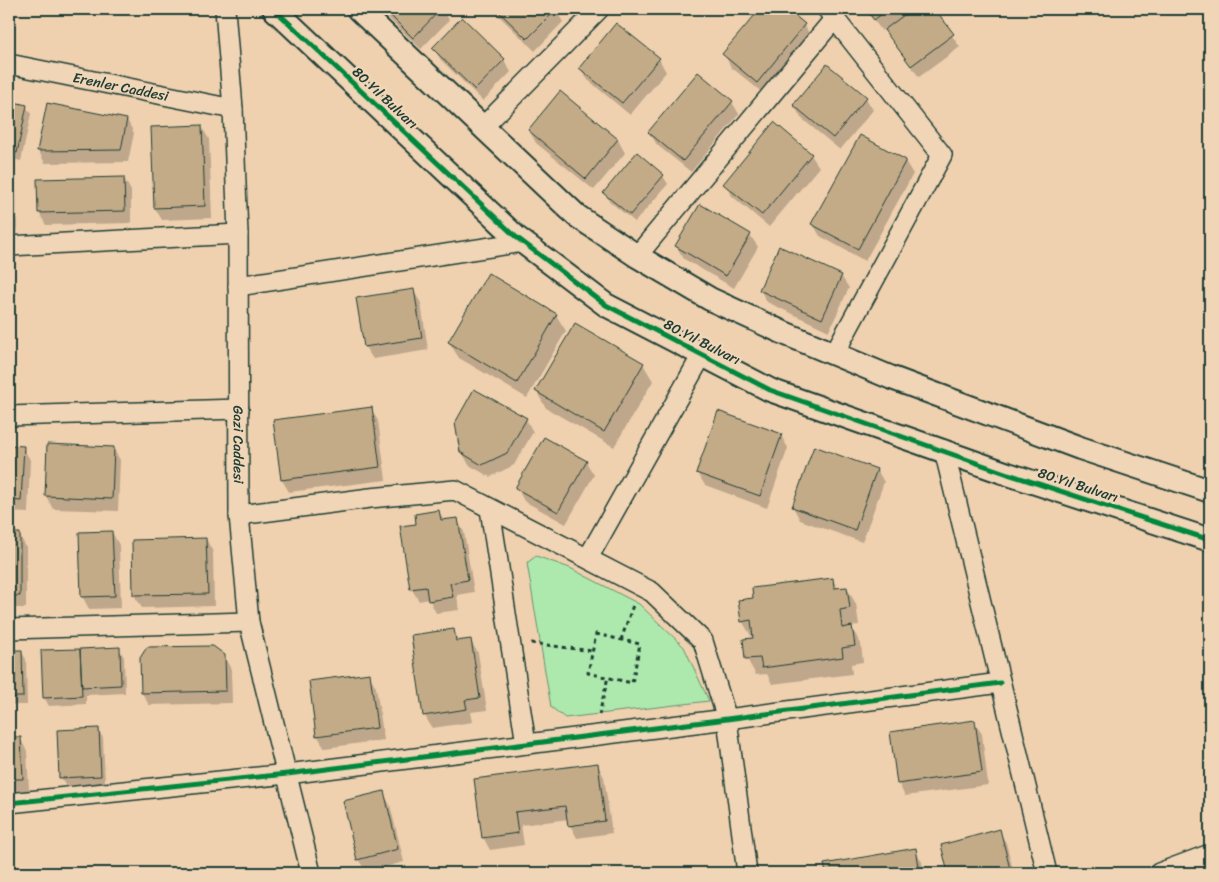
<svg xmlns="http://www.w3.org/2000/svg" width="1219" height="882" font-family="Sriracha,sans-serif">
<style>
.green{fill:#ade8ad;stroke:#669270}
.shadow{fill:#0003}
.building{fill:#c3ab88;stroke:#1f3d34}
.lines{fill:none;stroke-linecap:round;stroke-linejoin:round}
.minor-casing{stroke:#1f3d34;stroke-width:22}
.tertiary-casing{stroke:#1f3d34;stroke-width:26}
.path{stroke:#1f3d34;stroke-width:3;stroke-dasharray:4 4;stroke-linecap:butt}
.minor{stroke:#f0d5b7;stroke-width:19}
.tertiary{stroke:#f0d5b7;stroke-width:22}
.cycleway-casing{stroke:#f0d5b7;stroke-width:8}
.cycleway{stroke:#00873e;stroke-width:5}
.labels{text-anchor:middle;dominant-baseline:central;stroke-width:5;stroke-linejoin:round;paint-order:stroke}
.street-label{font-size:14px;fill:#1f3d34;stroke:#f0d5b7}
</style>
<rect width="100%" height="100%" fill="#efd1af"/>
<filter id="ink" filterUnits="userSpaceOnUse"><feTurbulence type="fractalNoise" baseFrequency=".02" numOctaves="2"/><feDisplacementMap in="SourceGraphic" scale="10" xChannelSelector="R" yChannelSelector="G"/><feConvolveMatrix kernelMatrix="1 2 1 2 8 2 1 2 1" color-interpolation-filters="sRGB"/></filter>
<g filter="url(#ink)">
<!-- green -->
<path class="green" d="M 536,556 L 570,568 L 639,604 L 684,647 L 709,701 L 565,718 L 551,707 L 527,563 Z"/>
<!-- shadow -->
<path class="shadow" d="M 379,9 L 443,9 L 449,20 L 421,49 Z
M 492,9 L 555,9 L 563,22 L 535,51 Z
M 761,9 L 785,9 L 804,25 L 812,38 L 764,94 L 731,67 L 724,54 Z
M 865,9 L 933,9 L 960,47 L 919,77 L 893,42 L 885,29 L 882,31 Z
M 462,19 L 504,60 L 511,72 L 483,101 L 441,60 L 433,48 Z
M 659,59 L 666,72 L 630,115 L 588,80 L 580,68 Z
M 560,93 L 618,140 L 625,153 L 594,190 L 536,143 L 529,130 Z
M 866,98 L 873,110 L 840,150 L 801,118 L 794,105 Z
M 9,102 L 26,106 L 31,114 L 21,161 L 9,158 Z
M 732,102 L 739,114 L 691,172 L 657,145 L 650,133 Z
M 127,120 L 134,133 L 128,162 L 45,163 L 38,150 Z
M 774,124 L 811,155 L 819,167 L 769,227 L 732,196 L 725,184 Z
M 201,126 L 209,139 L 212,218 L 162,220 L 155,208 Z
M 860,137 L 905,161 L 913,174 L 865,261 L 820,236 L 813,224 Z
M 9,169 L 16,181 L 17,235 L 9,235 Z
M 663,176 L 668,184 L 635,222 L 609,201 L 605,193 Z
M 124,178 L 131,191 L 131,223 L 46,225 L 39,213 Z
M 750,235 L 758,247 L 734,288 L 684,259 L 676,246 Z
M 841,276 L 849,288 L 829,331 L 767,302 L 760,290 Z
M 413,290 L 421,303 L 428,350 L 373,359 L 365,347 Z
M 556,315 L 566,331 L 527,398 L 459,358 L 449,342 Z
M 576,324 L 643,364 L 653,381 L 614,447 L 546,408 L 536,391 Z
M 371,408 L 378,421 L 386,480 L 289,492 L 282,480 L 274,421 Z
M 526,419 L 533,432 L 514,465 L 490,477 L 469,465 L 462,452 Z
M 781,435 L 788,448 L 767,508 L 705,485 L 697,473 Z
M 544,439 L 586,462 L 594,475 L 566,524 L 524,501 L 517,488 Z
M 48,445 L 113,448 L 120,460 L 118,511 L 53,509 L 46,496 Z
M 9,446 L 23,447 L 30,460 L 28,513 L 9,512 Z
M 877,470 L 884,482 L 862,542 L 800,520 L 793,507 Z
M 439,511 L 444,521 L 457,519 L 464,532 L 474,592 L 457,595 L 459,610 L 436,613 L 429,599 L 419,601 L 411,588 Z
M 112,532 L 119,545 L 121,608 L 89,609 L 82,596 Z
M 9,534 L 19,534 L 26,547 L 26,608 L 9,608 Z
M 206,539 L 213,552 L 214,606 L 142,608 L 134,595 L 133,541 Z
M 833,580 L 838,589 L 847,588 L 856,604 L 859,625 L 851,626 L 861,644 L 863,662 L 851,664 L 852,674 L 772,684 L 767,674 L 756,675 L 747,659 L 744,640 L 753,639 L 742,621 L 754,599 Z
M 453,630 L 460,642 L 470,640 L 478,653 L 487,710 L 471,712 L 473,722 L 432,728 L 425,716 Z
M 119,649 L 124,657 L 125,693 L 86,695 L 86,704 L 49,706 L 44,697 L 43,651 Z
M 9,651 L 21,651 L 26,659 L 27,705 L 9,705 Z
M 224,656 L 231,669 L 232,703 L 149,705 L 142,693 Z
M 369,675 L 376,687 L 384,740 L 325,748 L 317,735 Z
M 974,722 L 982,734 L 988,785 L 905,796 L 898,783 Z
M 98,729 L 103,738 L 105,784 L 65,785 L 61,777 Z
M 9,738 L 20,738 L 27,751 L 29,791 L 9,792 Z
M 597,764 L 604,777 L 612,833 L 577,838 L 570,825 L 569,819 L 521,825 L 524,845 L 490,850 L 483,837 L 475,780 Z
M 383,792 L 390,805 L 404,862 L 366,872 L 358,859 Z
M 999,831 L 1006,843 L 1014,873 L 949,873 L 942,846 Z
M 915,850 L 922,862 L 924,873 L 827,873 L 826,865 Z"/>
<!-- building -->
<path class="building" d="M 384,9 L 441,9 L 413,38 Z
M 496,9 L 557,9 L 527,39 Z
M 760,9 L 787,9 L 805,24 L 757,83 L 722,54 Z
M 866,9 L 888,9 L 874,20 Z
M 912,9 L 935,9 L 954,34 L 911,66 L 884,30 Z
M 462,17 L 505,59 L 475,90 L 432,48 Z
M 616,23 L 660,58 L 622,103 L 579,68 Z
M 827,64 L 867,97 L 833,138 L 793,105 Z
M 698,72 L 733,101 L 683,161 L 648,132 Z
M 560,91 L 618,139 L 586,179 L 528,130 Z
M 9,101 L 27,105 L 17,153 L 9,151 Z
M 47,103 L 127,119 L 121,150 L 37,151 Z
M 774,122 L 812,154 L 762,215 L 723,184 Z
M 202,125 L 205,206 L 154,208 L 151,127 Z
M 860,135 L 906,160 L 858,249 L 811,224 Z
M 637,152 L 664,175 L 630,215 L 603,193 Z
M 9,167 L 11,222 L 9,222 Z
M 124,177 L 125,211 L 38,213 L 37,179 Z
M 700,204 L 751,234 L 726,276 L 675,246 Z
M 779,246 L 842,275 L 822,319 L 759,290 Z
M 488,273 L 557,314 L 517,383 L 448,342 Z
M 414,289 L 422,338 L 364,347 L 356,298 Z
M 575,323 L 644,363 L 604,432 L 535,391 Z
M 474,389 L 527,418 L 507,453 L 482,465 L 460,452 L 455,423 Z
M 372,407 L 380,467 L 281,480 L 273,420 Z
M 718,411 L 782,434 L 760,496 L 696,473 Z
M 544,437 L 587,461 L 558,512 L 515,488 Z
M 47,444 L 114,447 L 112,499 L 45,496 Z
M 9,445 L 24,446 L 21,501 L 9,500 Z
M 814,446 L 877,469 L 855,530 L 792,507 Z
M 439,510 L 441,520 L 458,518 L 468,580 L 450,583 L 453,597 L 428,601 L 426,587 L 410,589 L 400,526 L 416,524 L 415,514 Z
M 112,531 L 115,596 L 81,597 L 79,532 Z
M 9,533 L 20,533 L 20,596 L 9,596 Z
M 206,538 L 208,594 L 133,595 L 132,540 Z
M 833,578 L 834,588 L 847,587 L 850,608 L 840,610 L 842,628 L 852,626 L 855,646 L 842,648 L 843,657 L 762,668 L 760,658 L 745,659 L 743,639 L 753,638 L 751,620 L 741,622 L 738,600 L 753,598 L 752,588 Z
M 454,629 L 456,641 L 471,639 L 480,698 L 465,700 L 467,709 L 423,716 L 411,635 Z
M 213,646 L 225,655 L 226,691 L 141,693 L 140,658 L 147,647 Z
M 120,647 L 121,685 L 82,687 L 80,649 Z
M 80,649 L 82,696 L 43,698 L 41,650 Z
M 9,650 L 22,650 L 23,697 L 9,697 Z
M 370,673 L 377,728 L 316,736 L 309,681 Z
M 975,720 L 982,772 L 897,784 L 890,732 Z
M 99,728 L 101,776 L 59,778 L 57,730 Z
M 9,737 L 21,737 L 23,779 L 9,779 Z
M 598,763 L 605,821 L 568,826 L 565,806 L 515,812 L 518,833 L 482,838 L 474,779 Z
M 384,791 L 398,849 L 357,860 L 343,801 Z
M 1000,829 L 1011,873 L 948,873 L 941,845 Z
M 916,848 L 920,873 L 826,873 L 824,864 Z"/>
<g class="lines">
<!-- minor casing -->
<g class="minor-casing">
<g id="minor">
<path id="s1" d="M 225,9 L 233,109 L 238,234 L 239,515 L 249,622 L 311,873"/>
<path d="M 827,9 L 942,155 L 834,354"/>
<path id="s2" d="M 9,64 L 233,109"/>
<path d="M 483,127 L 599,9"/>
<path d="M 9,246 L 238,234"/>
<path d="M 637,256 L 835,18"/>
<path d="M 238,286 L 523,242"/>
<path d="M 9,416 L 239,409"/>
<path d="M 944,450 L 1047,873"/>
<path d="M 490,509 L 526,744"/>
<path d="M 239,515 L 370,498 L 455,490 L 652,592 L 703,641 L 727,719 L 747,873"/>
<path d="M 588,558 L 702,355"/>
<path d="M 9,629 L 249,622"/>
<path d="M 9,803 L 287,774 L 727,719 L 1000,683"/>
<path d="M 1159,873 L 1210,854"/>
</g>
</g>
<!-- tertiary casing -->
<g class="tertiary-casing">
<path id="tertiary" d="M 274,9 L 516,237 L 606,305 L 770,390 L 1008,474 L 1210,540
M 358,9 L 577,216 L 637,256 L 710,299 L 784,333 L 892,378 L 1080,448 L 1210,491"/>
</g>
<!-- path -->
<path class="path" d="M 596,634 L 640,644 L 632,683 L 588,673 Z
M 621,640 L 633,605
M 531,643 L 592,651
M 599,715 L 608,677"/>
<!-- minor -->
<use href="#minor" class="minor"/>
<!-- tertiary -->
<use href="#tertiary" class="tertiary"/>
<!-- cycleway casing -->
<g class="cycleway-casing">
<path id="cycleway" d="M 274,9 L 516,237 L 606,305 L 770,390 L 1008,474 L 1210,540
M 9,803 L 287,774 L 727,719 L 1000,683"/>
</g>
<!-- cycleway -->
<use href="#cycleway" class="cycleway"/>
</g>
</g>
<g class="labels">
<!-- street labels -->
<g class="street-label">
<text stroke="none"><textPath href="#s2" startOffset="114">Erenler Caddesi</textPath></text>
<text transform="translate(385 98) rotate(43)">80.Yıl Bulvarı</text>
<text transform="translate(702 342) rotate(27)">80.Yıl Bulvarı</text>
<text stroke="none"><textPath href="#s1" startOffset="436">Gazi Caddesi</textPath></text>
<text transform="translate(1078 485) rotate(18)">80.Yıl Bulvarı</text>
</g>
</g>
<!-- margin -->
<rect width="1219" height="882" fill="none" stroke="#f0d5b7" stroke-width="30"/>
<rect x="15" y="15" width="1189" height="852" fill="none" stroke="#1f3d34" stroke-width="2" filter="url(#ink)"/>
</svg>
